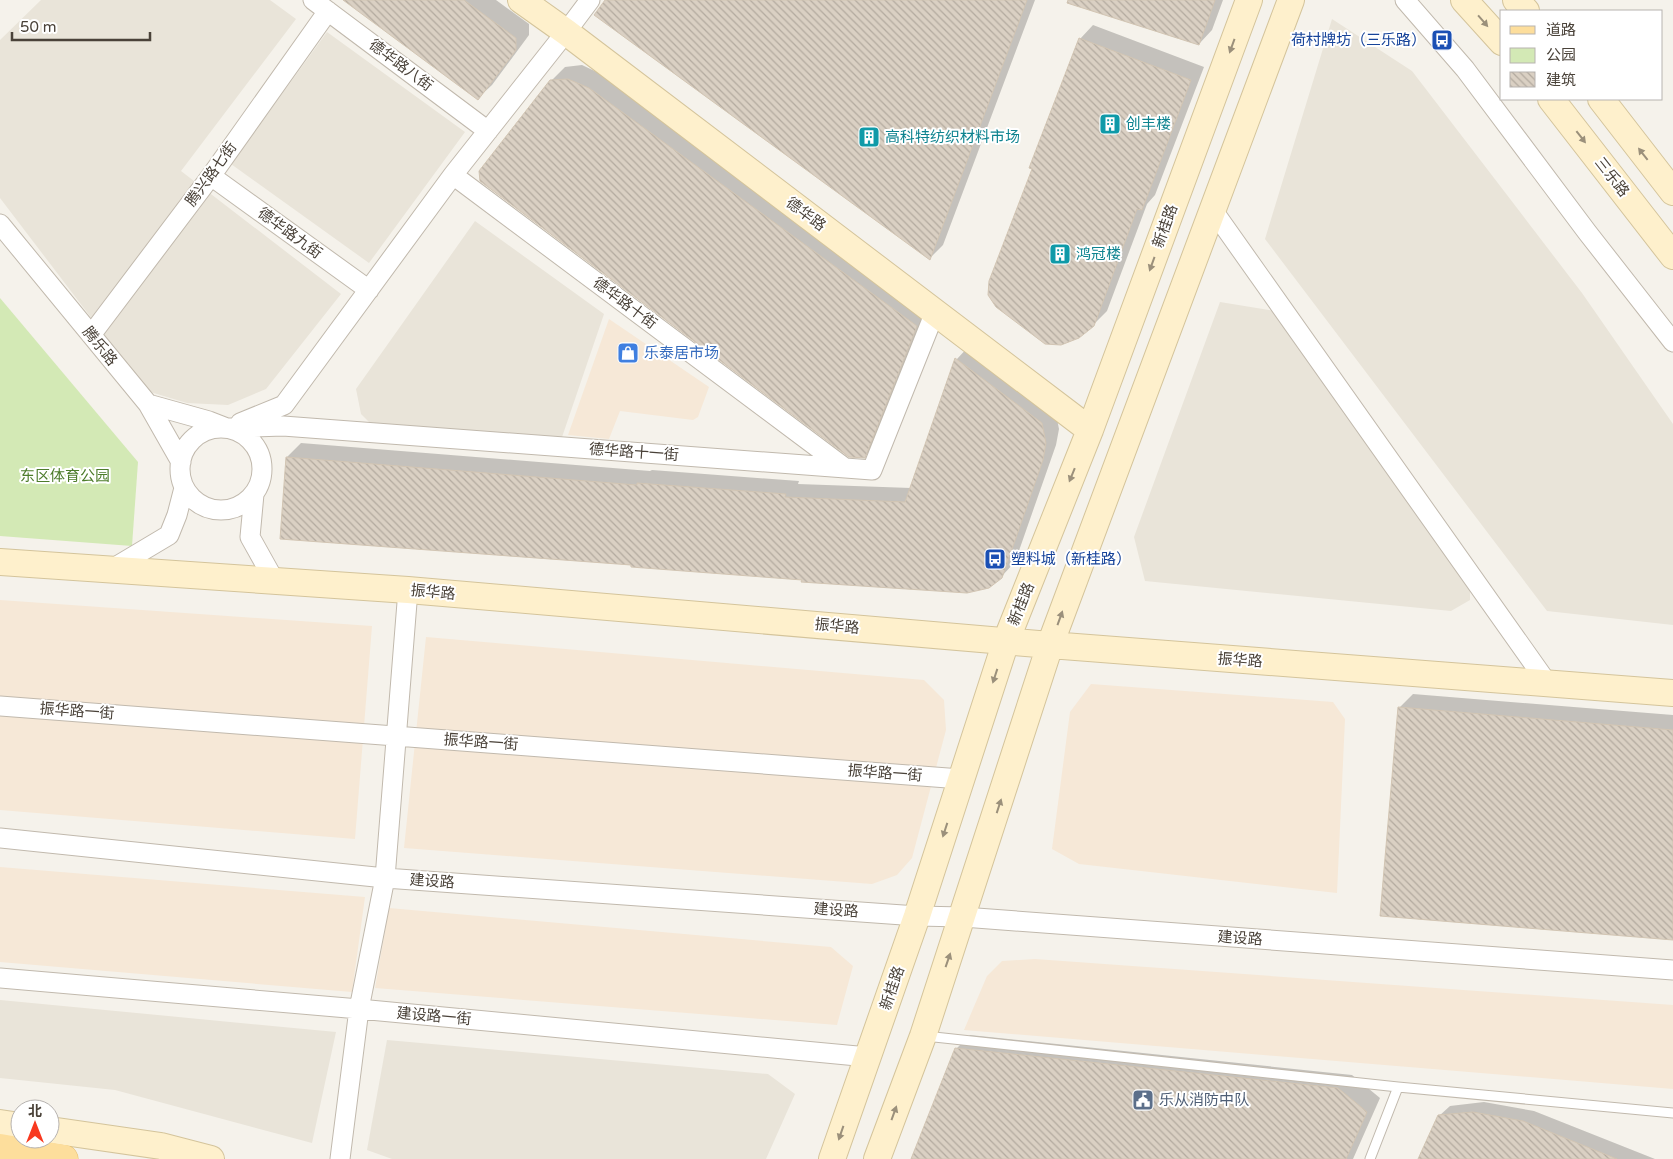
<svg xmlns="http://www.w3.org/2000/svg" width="1673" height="1159" font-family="'Varela Round','Noto Sans SC',sans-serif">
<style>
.residential{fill:#e9e4d9}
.commercial{fill:#f6e8d7}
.green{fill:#d3e9b5}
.shadow{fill:#0003}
.building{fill:url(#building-back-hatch);stroke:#d2c5b3}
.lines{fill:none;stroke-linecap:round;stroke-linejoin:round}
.lane-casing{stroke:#c1b9ad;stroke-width:11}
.street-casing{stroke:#c1b9ad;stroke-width:21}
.secondary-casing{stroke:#d4c49b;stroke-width:28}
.primary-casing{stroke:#e4bb6b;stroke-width:29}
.lane{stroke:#fff;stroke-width:9}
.street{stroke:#fff;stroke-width:19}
.secondary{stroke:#fef0cc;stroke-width:26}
.primary{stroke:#fdde9c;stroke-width:28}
.oneway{fill:#9b907b}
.labels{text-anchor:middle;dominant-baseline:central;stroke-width:4;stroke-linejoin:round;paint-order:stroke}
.transit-label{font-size:15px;fill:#164399;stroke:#fff;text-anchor:end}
.street-label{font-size:15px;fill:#4a4239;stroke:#fff}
.culture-label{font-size:15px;fill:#0d838f;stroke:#fff;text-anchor:start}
.shop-label{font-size:15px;fill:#366cbe;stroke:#fff;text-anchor:start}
.park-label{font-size:15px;fill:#4d7c2b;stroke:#fff}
.service-label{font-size:15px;fill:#4e5e75;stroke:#fff;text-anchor:start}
</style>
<defs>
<pattern id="building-back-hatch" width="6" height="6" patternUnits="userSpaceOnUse" patternTransform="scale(1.25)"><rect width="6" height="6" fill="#dad0c3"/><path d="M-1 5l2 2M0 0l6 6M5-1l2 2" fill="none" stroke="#b3aa9f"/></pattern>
</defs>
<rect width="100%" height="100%" fill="#f5f2eb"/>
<!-- residential -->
<path class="residential" d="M 41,0 L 270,0 L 296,19 L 181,171 L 341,294 L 266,389 L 228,405 L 187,403 L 147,391 L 0,198 L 0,40 Z
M 1332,19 L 1412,71 L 1582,293 L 1673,424 L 1673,625 L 1547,611 L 1265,239 Z
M 327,32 L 465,132 L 369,263 L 231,164 Z
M 475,221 L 604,314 L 560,443 L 379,432 L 361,414 L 356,389 Z
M 1220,302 L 1275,311 L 1470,578 L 1470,600 L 1451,611 L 1145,581 L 1134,537 Z
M 0,1000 L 336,1032 L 312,1143 L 115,1090 L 0,1078 Z
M 387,1040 L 768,1074 L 795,1094 L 766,1159 L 392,1159 L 367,1150 Z"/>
<!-- commercial -->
<path class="commercial" d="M 609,319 L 709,387 L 698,417 L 693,420 L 620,411 L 609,439 L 568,435 Z
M 0,600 L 372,626 L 355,839 L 0,810 Z
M 426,637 L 924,680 L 944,700 L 946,730 L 912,858 L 897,875 L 872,884 L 404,848 Z
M 1091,684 L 1333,702 L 1345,719 L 1337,893 L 1079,864 L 1052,849 L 1070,712 Z
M 0,867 L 365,897 L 352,992 L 0,962 Z
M 389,908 L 831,947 L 853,966 L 837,1025 L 375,988 Z
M 1035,959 L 1673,1005 L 1673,1089 L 964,1030 L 987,976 L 1002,961 Z"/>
<!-- green -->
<path class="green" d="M 0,298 L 138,462 L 132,546 L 0,536 Z"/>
<!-- shadow -->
<path class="shadow" d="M 345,0 L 496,0 L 529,24 L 529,35 L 492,85 L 478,98 Z
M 607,0 L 1035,0 L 943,245 L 929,259 Z
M 1090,0 L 1223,0 L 1212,30 L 1199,44 Z
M 1093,25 L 1204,67 L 1155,195 L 1147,204 L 1107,311 L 1093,325 L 1034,168 L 1080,39 Z
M 582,65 L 603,75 L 930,312 L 878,443 L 864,457 L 551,81 L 565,67 Z
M 970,345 L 1055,409 L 1059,429 L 1056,445 L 1015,562 L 1001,577 L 803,578 L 281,538 L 287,457 L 301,443 L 650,471 L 652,470 L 799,481 L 798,484 L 911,488 L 957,359 Z
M 1413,694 L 1673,715 L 1673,939 L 1399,708 Z
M 970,1035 L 1352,1075 L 1380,1098 L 1353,1159 L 912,1159 L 956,1049 Z
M 1484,1102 L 1534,1111 L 1655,1159 L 1419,1159 L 1439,1116 L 1450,1106 Z"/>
<!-- building -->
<path class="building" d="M 343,0 L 464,0 L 516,38 L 516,50 L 478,100 Z
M 605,0 L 1027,0 L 930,260 L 594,15 Z
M 1068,0 L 1215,0 L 1199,45 L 1067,3 Z
M 1079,38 L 1191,80 L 1142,210 L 1137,209 L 1094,326 L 1079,338 L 1061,345 L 1045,344 L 996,307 L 988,295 L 989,281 L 1032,169 L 1029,168 Z
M 568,79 L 589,88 L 917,326 L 865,458 L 849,457 L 480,181 L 479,171 L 550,80 Z
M 955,358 L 1042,423 L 1046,443 L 1043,460 L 1002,578 L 989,588 L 967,593 L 801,582 L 802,580 L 631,567 L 631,565 L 280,539 L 286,457 L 637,485 L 637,483 L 786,494 L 785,497 L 905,502 Z
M 1398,707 L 1673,730 L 1673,940 L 1380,916 Z
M 955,1048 L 1338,1088 L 1367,1112 L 1346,1159 L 911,1159 Z
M 1473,1112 L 1523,1121 L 1617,1159 L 1418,1159 L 1438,1115 Z"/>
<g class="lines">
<!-- lane casing -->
<g class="lane-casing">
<path id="lane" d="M 925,1036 L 1398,1087 L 1673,1113
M 1370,1159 L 1398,1087"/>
</g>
<!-- street casing -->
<g class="street-casing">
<path id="street" d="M 313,0 L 488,131
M 1405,0 L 1465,69 L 1587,232 L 1673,342
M 453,175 L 845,468
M 211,176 L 369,290
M 1212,209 L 1548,684
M 0,224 L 148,404 L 209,421 L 227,428 L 283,426 L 872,470 L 935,312
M 91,335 L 211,176 L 328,11
M 148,404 L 181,462
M 240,423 L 284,405 L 453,175 L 566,32 L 590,0
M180 469a41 41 0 1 1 82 0a41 41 0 1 1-82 0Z
M 254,494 L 250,537 L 274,580
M 112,569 L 169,535 L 177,515 L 184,488
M 0,706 L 961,779
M 0,838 L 385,878 L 917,916 L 963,917 L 1673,970
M 0,978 L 359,1009 L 868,1057
M 340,1159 L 359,1009 L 385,878 L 408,590"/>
</g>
<!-- secondary casing -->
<g class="secondary-casing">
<path id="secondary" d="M 521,0 L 566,32 L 1090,430
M 1464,0 L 1502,42
M 1516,0 L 1526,11
M 1551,99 L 1673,256
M 1601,99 L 1673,192
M 0,562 L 408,590 L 1050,645 L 1673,693
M 0,1123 L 20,1126
M 50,1130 L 161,1146 L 211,1159
M 832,1159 L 917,916 L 1006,641 L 1090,430 L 1249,0
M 877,1159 L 923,1036 L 1050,645 L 1291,0"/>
</g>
<!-- primary casing -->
<g class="primary-casing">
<path id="primary" d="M 0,1148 L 64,1159"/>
</g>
<!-- lane -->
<use href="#lane" class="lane"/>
<!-- street -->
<use href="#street" class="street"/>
<!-- secondary -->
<use href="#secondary" class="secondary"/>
<!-- primary -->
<use href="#primary" class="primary"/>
</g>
<!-- one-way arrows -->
<defs><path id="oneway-solid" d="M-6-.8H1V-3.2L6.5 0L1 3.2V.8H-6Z" transform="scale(1.25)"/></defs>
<g class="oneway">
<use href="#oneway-solid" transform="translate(1483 21) rotate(49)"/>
<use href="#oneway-solid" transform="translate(1232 46) rotate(110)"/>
<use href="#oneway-solid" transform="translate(1581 137) rotate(52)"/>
<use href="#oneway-solid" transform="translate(1643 154) rotate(-128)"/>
<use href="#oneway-solid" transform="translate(1152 264) rotate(110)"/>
<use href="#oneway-solid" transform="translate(1072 475) rotate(112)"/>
<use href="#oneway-solid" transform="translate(1060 618) rotate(-70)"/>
<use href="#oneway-solid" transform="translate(995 676) rotate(108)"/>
<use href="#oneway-solid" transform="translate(999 806) rotate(-72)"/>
<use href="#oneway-solid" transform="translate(945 830) rotate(108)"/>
<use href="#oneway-solid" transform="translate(948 960) rotate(-71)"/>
<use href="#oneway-solid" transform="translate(894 1113) rotate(-70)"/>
<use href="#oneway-solid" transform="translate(841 1133) rotate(109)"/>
</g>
<!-- icons -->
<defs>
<g id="bus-square" transform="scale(1.125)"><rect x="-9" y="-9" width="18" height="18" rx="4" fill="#1a4fb4" stroke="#fff"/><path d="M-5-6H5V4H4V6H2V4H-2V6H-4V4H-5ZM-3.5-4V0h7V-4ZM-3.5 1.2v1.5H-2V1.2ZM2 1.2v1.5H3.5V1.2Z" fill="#fff"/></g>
<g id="building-square" transform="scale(1.125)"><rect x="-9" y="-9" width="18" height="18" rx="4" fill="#0f9aa8" stroke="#fff"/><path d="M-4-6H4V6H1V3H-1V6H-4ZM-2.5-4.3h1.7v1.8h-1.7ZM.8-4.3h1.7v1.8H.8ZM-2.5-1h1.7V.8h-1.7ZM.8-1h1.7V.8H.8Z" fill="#fff"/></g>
<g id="shop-square" transform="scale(1.125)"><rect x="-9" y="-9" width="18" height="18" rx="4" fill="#3f7fe0" stroke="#fff"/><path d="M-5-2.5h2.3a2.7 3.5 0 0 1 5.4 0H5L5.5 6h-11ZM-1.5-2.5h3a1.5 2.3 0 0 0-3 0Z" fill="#fff"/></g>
<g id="civic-square" transform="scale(1.125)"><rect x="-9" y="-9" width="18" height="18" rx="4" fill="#5c6f8a" stroke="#fff"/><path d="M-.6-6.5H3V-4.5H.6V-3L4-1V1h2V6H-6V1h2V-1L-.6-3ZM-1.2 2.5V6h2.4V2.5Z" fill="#fff"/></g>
</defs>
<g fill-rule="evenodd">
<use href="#bus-square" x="1442" y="40"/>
<use href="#building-square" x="1110" y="124"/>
<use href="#building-square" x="869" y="137"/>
<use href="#building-square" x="1060" y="254"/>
<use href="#shop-square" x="628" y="353"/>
<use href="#bus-square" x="995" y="559"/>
<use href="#civic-square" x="1143" y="1100"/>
</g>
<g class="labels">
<!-- transit labels -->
<g class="transit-label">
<text x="1426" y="40">荷村牌坊（三乐路）</text>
<text x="1011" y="559" text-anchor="start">塑料城（新桂路）</text>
</g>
<!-- street labels -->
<g class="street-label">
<text transform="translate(401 65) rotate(37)">德华路八街</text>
<text transform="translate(211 174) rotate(-54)">腾兴路七街</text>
<text transform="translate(1612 177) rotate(52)">三乐路</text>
<text transform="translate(806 214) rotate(37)">德华路</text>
<text transform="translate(1165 226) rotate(-70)">新桂路</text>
<text transform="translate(290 233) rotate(36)">德华路九街</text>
<text transform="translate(625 303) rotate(37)">德华路十街</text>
<text transform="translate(100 346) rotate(51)">腾乐路</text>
<text transform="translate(634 452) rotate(4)">德华路十一街</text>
<text transform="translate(433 592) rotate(5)">振华路</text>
<text transform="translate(1021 604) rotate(-68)">新桂路</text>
<text transform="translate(837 626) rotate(5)">振华路</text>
<text transform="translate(1240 660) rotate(4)">振华路</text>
<text transform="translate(77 711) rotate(4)">振华路一街</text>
<text transform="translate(481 742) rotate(4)">振华路一街</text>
<text transform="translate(885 773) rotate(4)">振华路一街</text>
<text transform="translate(432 881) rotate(4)">建设路</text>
<text transform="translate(836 910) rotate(4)">建设路</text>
<text transform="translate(1240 938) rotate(4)">建设路</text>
<text transform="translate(892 988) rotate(-71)">新桂路</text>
<text transform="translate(434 1016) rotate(5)">建设路一街</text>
</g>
<!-- culture labels -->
<g class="culture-label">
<text x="1126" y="124">创丰楼</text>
<text x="885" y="137">高科特纺织材料市场</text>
<text x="1076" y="254">鸿冠楼</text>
</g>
<!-- shop labels -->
<g class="shop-label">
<text x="644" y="353">乐泰居市场</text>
</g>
<!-- park labels -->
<g class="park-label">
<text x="65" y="476">东区体育公园</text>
</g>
<!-- service labels -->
<g class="service-label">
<text x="1159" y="1100">乐从消防中队</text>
</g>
</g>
<!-- legend -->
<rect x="1500" y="10" width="162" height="90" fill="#ffffff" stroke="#b7b3b0"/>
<rect x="1510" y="26" width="25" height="8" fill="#fdde9c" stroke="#b7b3b0"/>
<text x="1546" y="35" font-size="15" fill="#4a4239">道路</text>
<rect x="1510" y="48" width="25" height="15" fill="#d3e9b5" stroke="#b7b3b0"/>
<text x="1546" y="60" font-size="15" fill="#4a4239">公园</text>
<rect x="1510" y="72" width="25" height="15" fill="url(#building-back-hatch)" stroke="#b7b3b0"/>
<text x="1546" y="85" font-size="15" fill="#4a4239">建筑</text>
<!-- north arrow -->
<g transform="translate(35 1124)"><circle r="24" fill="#ffffff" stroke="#b7b3b0"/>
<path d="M0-4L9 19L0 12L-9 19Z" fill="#f8391f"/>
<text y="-8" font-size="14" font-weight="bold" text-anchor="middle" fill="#4a4239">北</text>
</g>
<!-- scale -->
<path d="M12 32v8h138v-8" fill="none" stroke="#4a4239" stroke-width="2.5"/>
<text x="20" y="32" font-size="15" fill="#4a4239" stroke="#ffffff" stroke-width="4" paint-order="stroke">50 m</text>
</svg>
